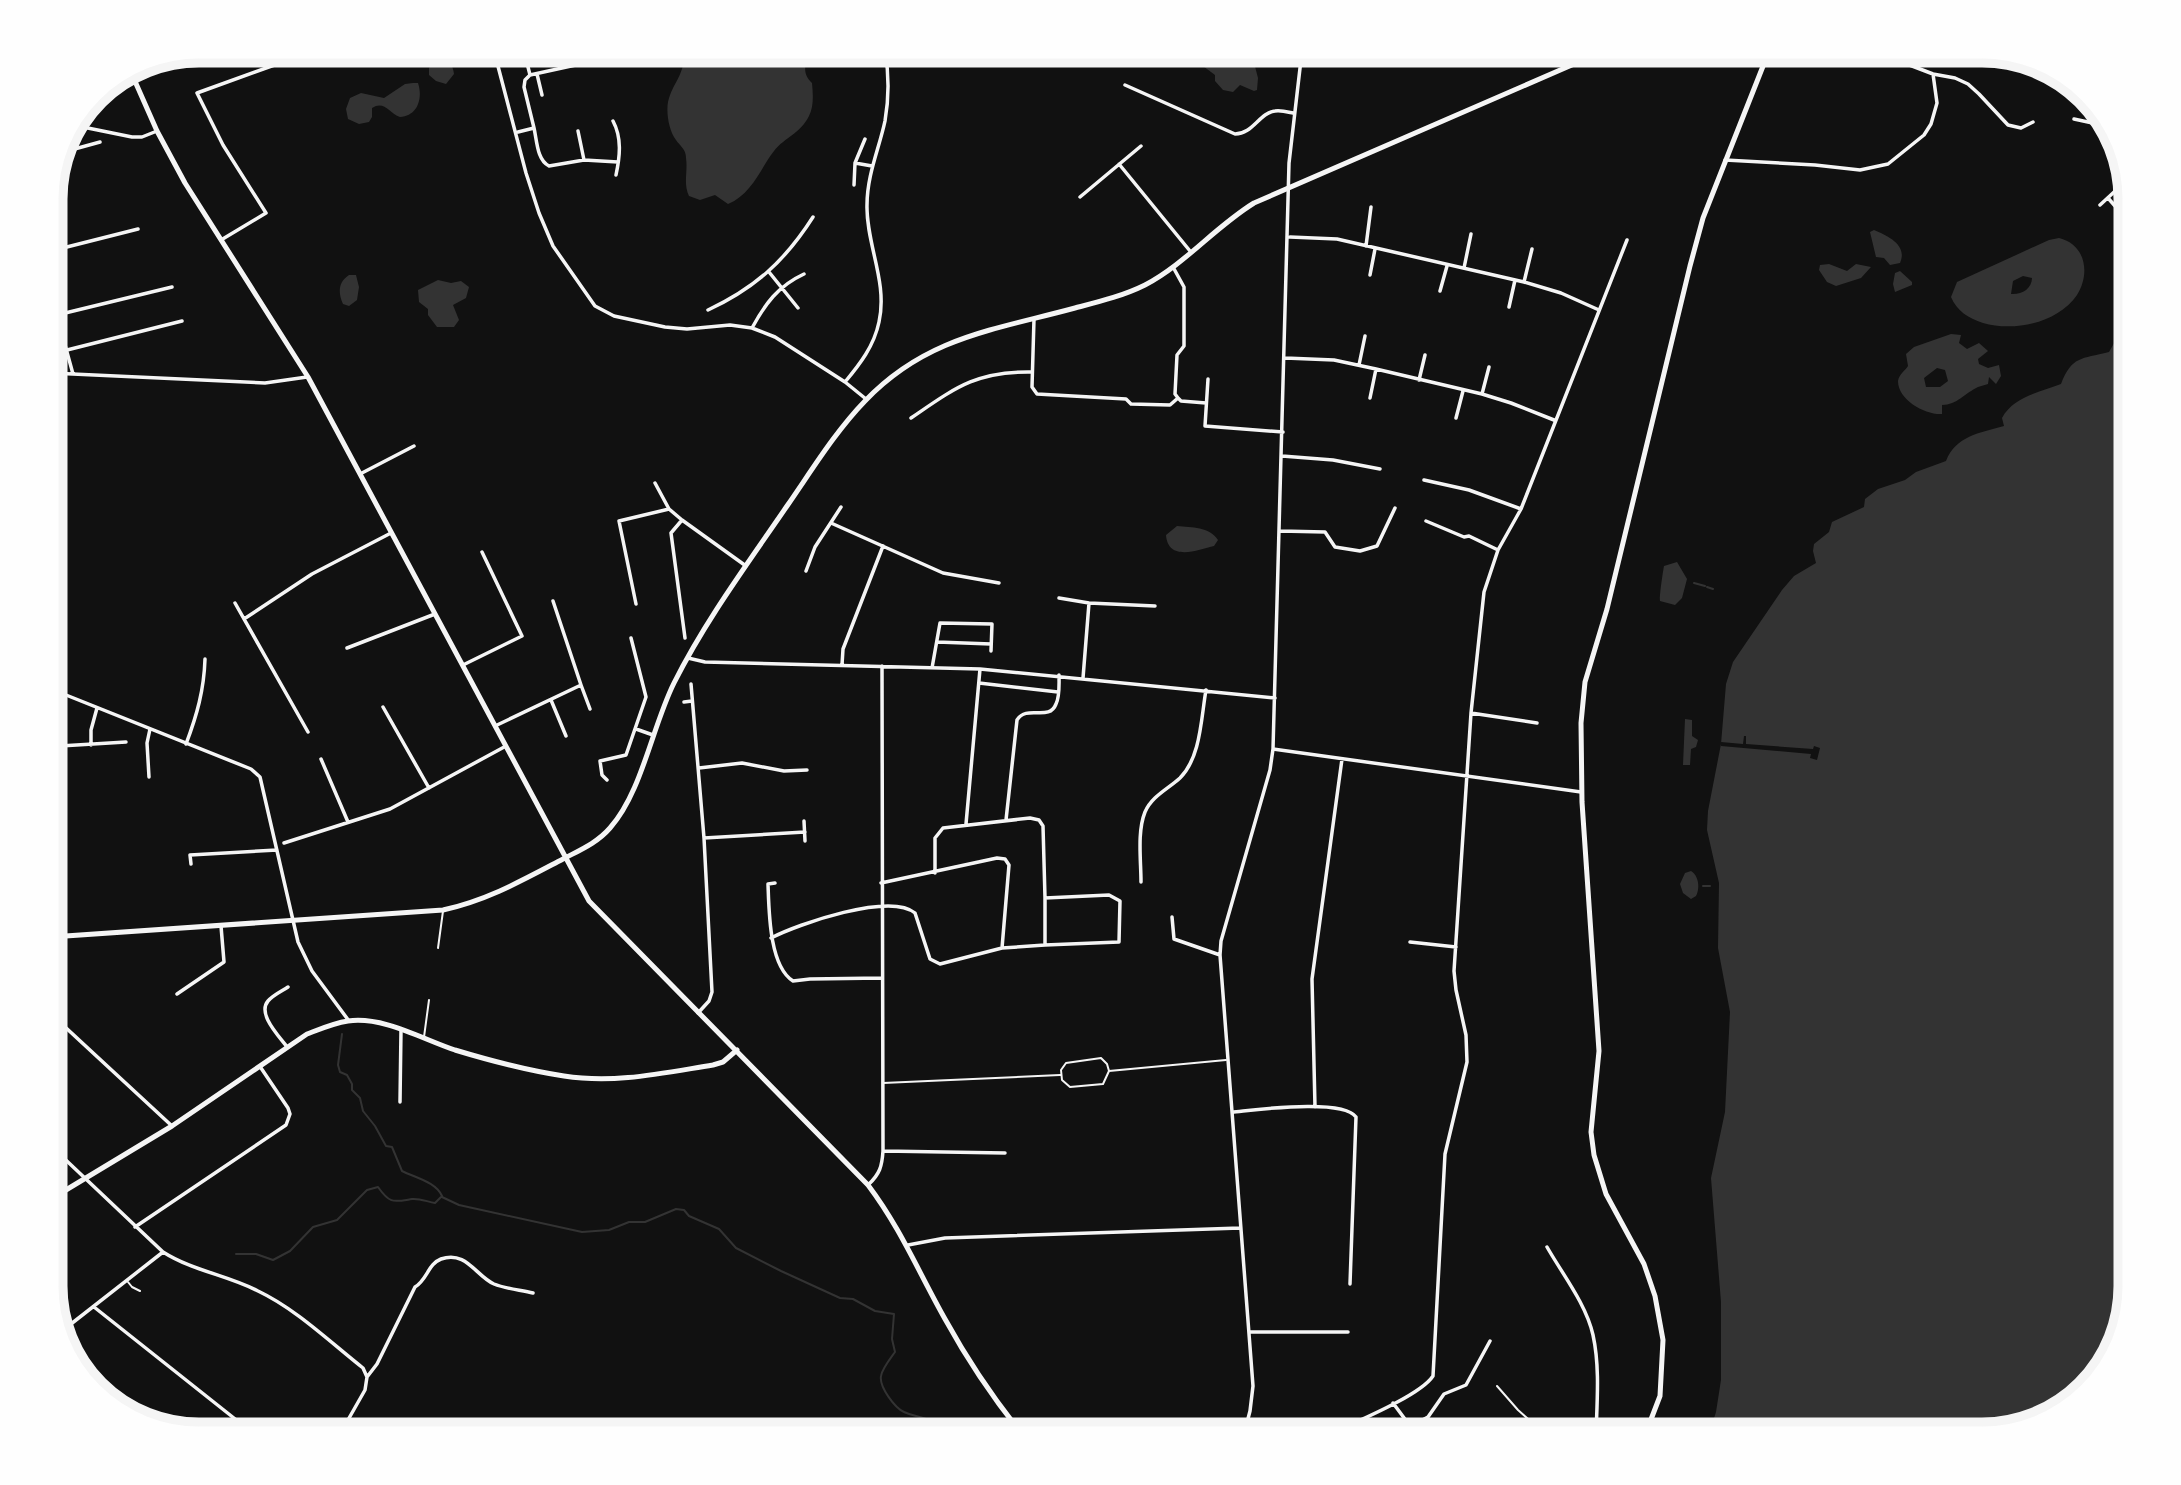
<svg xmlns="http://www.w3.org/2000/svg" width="2181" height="1485" font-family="'Titillium Web',sans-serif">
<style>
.water{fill:#333;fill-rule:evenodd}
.pier{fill:#111}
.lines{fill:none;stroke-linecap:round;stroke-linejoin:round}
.stream{stroke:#333;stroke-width:2}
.service{stroke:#f5f5f5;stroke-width:2}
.minor{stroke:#f5f5f5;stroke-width:3.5}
.tertiary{stroke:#f5f5f5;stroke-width:5}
.rim{fill:none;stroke:#f5f5f5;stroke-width:9}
</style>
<rect width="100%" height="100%" fill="#111"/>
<!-- water -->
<path class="water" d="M 684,51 L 788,51 L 805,54 L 807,59 C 804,69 804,75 812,83 C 813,94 814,106 809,116 C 800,134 785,137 774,151 C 760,169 752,194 728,204 L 715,195 L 700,200 L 689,196 C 683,183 688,172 686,158 C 686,149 680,146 676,140 C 669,131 666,113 668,102 C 673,81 685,76 684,51 Z
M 1198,51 L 1251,51 L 1258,78 L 1257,90 L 1254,91 L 1240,85 L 1233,92 L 1223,90 L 1215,81 L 1215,75 L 1199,63 Z
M 435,58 C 447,59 453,63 454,74 L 446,84 L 436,81 L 429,75 L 429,68 Z
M 413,83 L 418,83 C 423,98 418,116 400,117 C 389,113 384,100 372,108 L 372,117 L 369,122 L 359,124 L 348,119 L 346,109 L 350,98 L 361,93 L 384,98 L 405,84 Z
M 1874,230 C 1888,236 1908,245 1900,263 L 1890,265 L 1884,258 L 1876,257 L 1870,232 Z
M 2059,238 C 2085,244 2091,273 2077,295 C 2058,323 2014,332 1983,323 C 1968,318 1957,311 1951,297 L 1957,282 L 2049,240 ZM 2023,276 L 2032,278 C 2032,289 2021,295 2011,294 L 2013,281 Z
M 1829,264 L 1847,271 L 1856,264 L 1871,267 L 1861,278 L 1836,286 L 1827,282 L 1819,270 L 1820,265 Z
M 1900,271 L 1912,282 L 1912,285 L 1895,292 L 1893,284 L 1895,273 Z
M 349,275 L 356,275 L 359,287 L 357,300 L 349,306 L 343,304 C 338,293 338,282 349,275 Z
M 438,280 L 451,283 L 461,281 L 469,287 L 466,298 L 453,305 L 459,320 L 454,327 L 437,327 L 428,315 L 428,309 L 419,302 L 418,290 Z
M 2130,329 L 2130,1286 L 2105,1369 L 2056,1415 L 1983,1434 L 1709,1434 L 1716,1412 L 1721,1380 L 1721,1302 L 1711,1178 L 1725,1112 L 1730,1012 L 1718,948 L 1719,883 L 1707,830 L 1708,811 L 1721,744 L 1726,684 L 1733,662 L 1782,590 L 1794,576 L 1816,563 L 1813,551 L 1814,544 L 1829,532 L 1832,522 L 1864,507 L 1865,499 L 1878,489 L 1905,480 L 1916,472 L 1946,461 C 1956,436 1979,433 2004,426 L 2002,418 C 2013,397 2040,392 2061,384 C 2072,356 2081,359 2109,352 L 2117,338 Z
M 1951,334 L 1961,335 L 1959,343 L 1967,349 L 1979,343 L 1988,351 L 1978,359 L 1979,364 L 1988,368 L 1999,365 L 2001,376 L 1996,384 L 1989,377 L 1988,384 C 1985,385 1981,386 1978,387 C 1965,393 1957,405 1942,405 L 1942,414 C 1925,415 1898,400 1898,381 C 1899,374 1905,371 1908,366 L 1906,354 L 1914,347 ZM 1937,368 L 1945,370 L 1948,381 L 1940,387 L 1926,387 L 1924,378 Z
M 1177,526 C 1192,528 1209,526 1218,540 L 1214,546 C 1198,550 1168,562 1166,535 Z
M 1677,562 L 1687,579 L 1682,598 L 1675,605 L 1660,601 C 1659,598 1663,571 1664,566 Z
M 1685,719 L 1692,720 L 1692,736 L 1698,740 L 1696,747 L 1691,749 L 1690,765 L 1683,765 Z
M 1691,871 C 1699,876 1700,888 1696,896 L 1691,899 L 1683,893 L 1680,884 L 1685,873 Z"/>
<!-- pier -->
<path class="pier" d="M 1744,736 L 1746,736 L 1746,744 L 1813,749 L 1814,746 L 1820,748 L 1817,760 L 1810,758 L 1811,754 L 1721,746 L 1721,742 L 1743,744 Z"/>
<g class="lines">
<!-- stream -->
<path class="stream" d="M 1694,583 L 1705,586
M 1707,587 L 1713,589
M 1703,886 L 1710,886
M 342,1034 L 338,1065 L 340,1072 L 347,1075 L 352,1084 L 352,1090 L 360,1098 L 363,1111 L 375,1126 L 386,1146 L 392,1147 L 402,1171 C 416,1178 436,1182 442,1196
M 442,1197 L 459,1205 L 582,1232 L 609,1230 L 629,1222 L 645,1222 L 676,1209 L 684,1210 L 689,1216 L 719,1229 L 736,1248 L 781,1271 L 840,1298 L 853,1299 L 875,1311 L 894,1314 L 892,1339 L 895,1352 C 890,1359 882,1369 881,1376 C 879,1387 895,1408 904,1412 C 921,1420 928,1413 940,1434
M 236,1254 L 256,1254 L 273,1260 L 290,1251 L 313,1227 L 337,1220 L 367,1190 L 378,1187 C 390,1204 393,1202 412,1199 C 419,1198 428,1202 435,1203 L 441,1197"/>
<!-- service -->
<path class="service" d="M 438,948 L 443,911
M 424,1037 L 429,1000
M 1101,1058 L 1107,1064 L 1109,1071 L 1103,1084 L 1070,1087 L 1062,1080 L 1061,1070 L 1066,1063 Z
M 1109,1071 L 1226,1060
M 883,1083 L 1060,1075
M 128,1282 L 132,1287 L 140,1291
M 1497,1386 L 1518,1410 L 1545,1434"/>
<!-- minor -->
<path class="minor" d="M 494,51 L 526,173 L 539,213 L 553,246 L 595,306 L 614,316 L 665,327 L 687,329 L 730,325 L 752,328 L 775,337 L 845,382 L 866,399
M 524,51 L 530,75
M 1848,51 L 1886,56 L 1933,74 L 1955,78 L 1968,84 L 1979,94 L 2008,125 L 2021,128 L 2033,122
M 1908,63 L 1912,51
M 537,74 L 542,95
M 1125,85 L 1235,134 C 1253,134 1259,113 1275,111 C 1281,110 1288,112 1293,113
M 2074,119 L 2111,127
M 613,121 C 622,138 620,156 616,175
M 73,125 L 132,137 L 142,137 L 157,131
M 534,128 C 537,141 537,160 549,166 L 584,160 L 618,162
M 578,131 L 584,160
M 518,132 L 534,128 L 524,87 L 525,80 L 530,75 L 594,61
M 60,153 L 100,142
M 1725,160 L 1815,165 L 1860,170 L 1888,164 L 1924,135 L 1931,124 L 1937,103 L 1933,74
M 855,163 L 872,166
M 1119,164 L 1190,251
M 854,185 L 855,163 L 865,139
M 1080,197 L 1141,146
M 2108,198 L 2130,223
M 2100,205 L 2126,181
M 1290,237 L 1337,239 L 1524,282 L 1561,293 L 1599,310
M 221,240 L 266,213 L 223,145 L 197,93 L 280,63
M 1366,246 L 1371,207
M 51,251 L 138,229
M 1173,267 L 1184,287 L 1184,346 L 1177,355 L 1175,394 L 1178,398
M 1464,268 L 1471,234
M 769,272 L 798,308
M 1370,275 L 1375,249
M 1524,282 L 1532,249
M 1440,291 L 1447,266
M 51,294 L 73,374
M 1509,307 L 1515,280
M 708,310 C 755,288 785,261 813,217
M 57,315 L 172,287
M 1034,319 L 1032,387 L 1037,394 L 1126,399 L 1131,404 L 1170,405 L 1178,398 L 1181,401 L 1206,403
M 752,328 C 765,304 778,286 804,274
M 67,350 L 182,321
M 1285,358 L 1334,360 L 1376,369 L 1482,394 L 1511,403 L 1554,420
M 1359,365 L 1365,336
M 51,373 L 265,383 L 307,377
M 1208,379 L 1205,426 L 1283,432
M 1419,380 L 1425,355
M 845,382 C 860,364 874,346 879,322 C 888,282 866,244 867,205 C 867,175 879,149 885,121 C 889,98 889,74 885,51
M 1482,394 L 1489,367
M 1370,398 L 1376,369
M 911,418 C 955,388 976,371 1032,372
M 1456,418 L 1463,391
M 1282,456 L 1333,460 L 1380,469
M 360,474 L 414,446
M 1424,480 L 1469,490 L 1521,509
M 655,483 L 669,509 L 682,520 L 746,566
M 682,520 L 671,533 L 685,638
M 1426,521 L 1464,537 L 1469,536 L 1498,550
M 831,523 L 943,573 L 999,583
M 1280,531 L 1325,532 L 1335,547 L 1360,551 L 1377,546 L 1395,508
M 806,571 L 815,547 L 841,507
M 1059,598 L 1089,603 L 1155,606
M 235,603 L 308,732
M 636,604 L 619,521 L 669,509
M 244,619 L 312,574 L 391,533
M 937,642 L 991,644
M 347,648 L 435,614
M 688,658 L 705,662 L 980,669 L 1275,698
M 463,665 L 522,636 L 482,552
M 842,665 L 843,649 L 883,546
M 932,668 L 940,623 L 992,624 L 991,651
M 1083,678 L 1089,603
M 979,683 L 1058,692
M 691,684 L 704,838 L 712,992 L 709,1001 L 698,1013
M 581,685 L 590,709
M 51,689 L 251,769 L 260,777 L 298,942 L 312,971 L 349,1021
M 551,700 L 566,736
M 684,702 L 692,701
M 383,707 L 429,788
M 1471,713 L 1537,723
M 495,726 L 581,685 L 553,601
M 636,729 L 653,735
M 186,744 C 197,715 204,690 205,659
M 91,745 L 91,730 L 97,708
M 60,746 L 126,742
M 1273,749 L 1581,792
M 321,759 L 348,822
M 699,768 L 742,763 L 784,771 L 807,770
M 149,777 L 147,743 L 150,729
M 607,780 L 602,775 L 600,761 L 626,755 L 646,697 L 631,638
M 1006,820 L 1017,720 C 1027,704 1049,722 1056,704 C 1060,696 1059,684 1059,675
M 804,821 L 805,841
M 966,824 L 980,669
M 704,838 L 805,832
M 284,843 L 390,809 L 506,746
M 191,864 L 190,855 L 277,850
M 935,873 L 935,838 L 943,828 L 1030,818 L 1039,820 L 1043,826 L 1045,898
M 1141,882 C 1141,860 1137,832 1145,812 C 1152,796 1168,789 1180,778 C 1201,757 1201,718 1206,690
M 775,883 L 768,884 C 769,910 769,966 793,981 L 810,979 L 882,978
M 1172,917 L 1174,939 L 1220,955
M 771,938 C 798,924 890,892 915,913 L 930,959 L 940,964 L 1002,948 L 1009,865 L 1005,859 L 997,858 L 881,883
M 1410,942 L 1456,947
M 1002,948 L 1045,945 L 1045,898 L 1109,895 L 1120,901 L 1119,942 L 1045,945
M 177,994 L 224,962 L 221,926
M 51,1014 L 172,1126
M 287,1047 C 279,1036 257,1014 268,1001 C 273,995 282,991 288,987
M 400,1102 L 401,1030
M 1315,1107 L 1312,979 L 1342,759
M 1232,1112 C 1255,1110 1343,1098 1356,1117 L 1350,1284
M 51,1146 L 163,1252 C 193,1271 227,1275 258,1291 C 296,1309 330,1342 363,1368 L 367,1377
M 883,1151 L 1005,1153
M 868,1185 C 880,1174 882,1166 883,1151 L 882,666
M 135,1227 L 286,1125 L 290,1114 L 288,1108 L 261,1068
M 908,1245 L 945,1238 L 1240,1228
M 1547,1247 C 1563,1275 1586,1304 1593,1335 C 1600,1367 1597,1402 1596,1434
M 94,1307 L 254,1434
M 62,1331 L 163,1252
M 1249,1332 L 1348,1332
M 1393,1403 L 1416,1434
M 1411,1426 L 1428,1417 L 1444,1394 L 1466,1385 L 1490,1341
M 340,1434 L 365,1390 L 367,1377 L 377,1364 L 415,1287 C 427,1280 428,1264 441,1259 C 466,1250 476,1276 494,1284 C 506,1289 521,1290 533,1293
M 1244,1434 L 1250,1411 L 1253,1386 L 1220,955 L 1221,941 L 1270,770 L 1273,749 L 1289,163 L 1302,51
M 1330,1434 C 1353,1423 1420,1396 1433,1376 L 1445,1154 L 1467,1062 L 1466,1035 L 1456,990 L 1454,971 L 1471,713 L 1484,592 L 1498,550 L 1521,509 L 1627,240"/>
<!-- tertiary -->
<path class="tertiary" d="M 130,70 L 157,131 L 185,183 L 308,377 L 589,901 L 868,1185 C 901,1229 918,1271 945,1319 C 967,1359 993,1398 1022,1434
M 51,937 L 443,910 C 488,900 523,880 563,859 C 580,850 597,843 610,828 C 642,792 652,727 674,683 C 705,621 748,563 787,506 C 812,470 835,432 865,401 C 926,337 994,330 1075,308 C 1098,302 1123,296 1145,285 C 1185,264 1215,227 1254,203 L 1604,51
M 51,1199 L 172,1126 L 307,1034 C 320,1029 334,1023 348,1021 C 383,1016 422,1039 455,1050 C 488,1060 531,1071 564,1076 C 615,1084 663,1073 713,1065 L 723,1062 L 737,1050
M 1641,1434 L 1650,1422 L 1660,1396 L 1663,1340 L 1655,1296 L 1644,1264 L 1606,1194 L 1594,1155 L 1591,1132 L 1599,1051 L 1582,802 L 1581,723 L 1585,682 L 1607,609 L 1690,266 L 1703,218 L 1769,51"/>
</g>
<!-- crop -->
<path d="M0 0H2181V1485H0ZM199 63H1982A136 136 0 0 1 2118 199V1286A136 136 0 0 1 1982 1422H199A136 136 0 0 1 63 1286V199A136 136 0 0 1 199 63Z" fill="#fefefe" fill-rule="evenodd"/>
<path class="rim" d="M199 63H1982A136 136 0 0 1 2118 199V1286A136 136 0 0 1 1982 1422H199A136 136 0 0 1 63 1286V199A136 136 0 0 1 199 63Z"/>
</svg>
